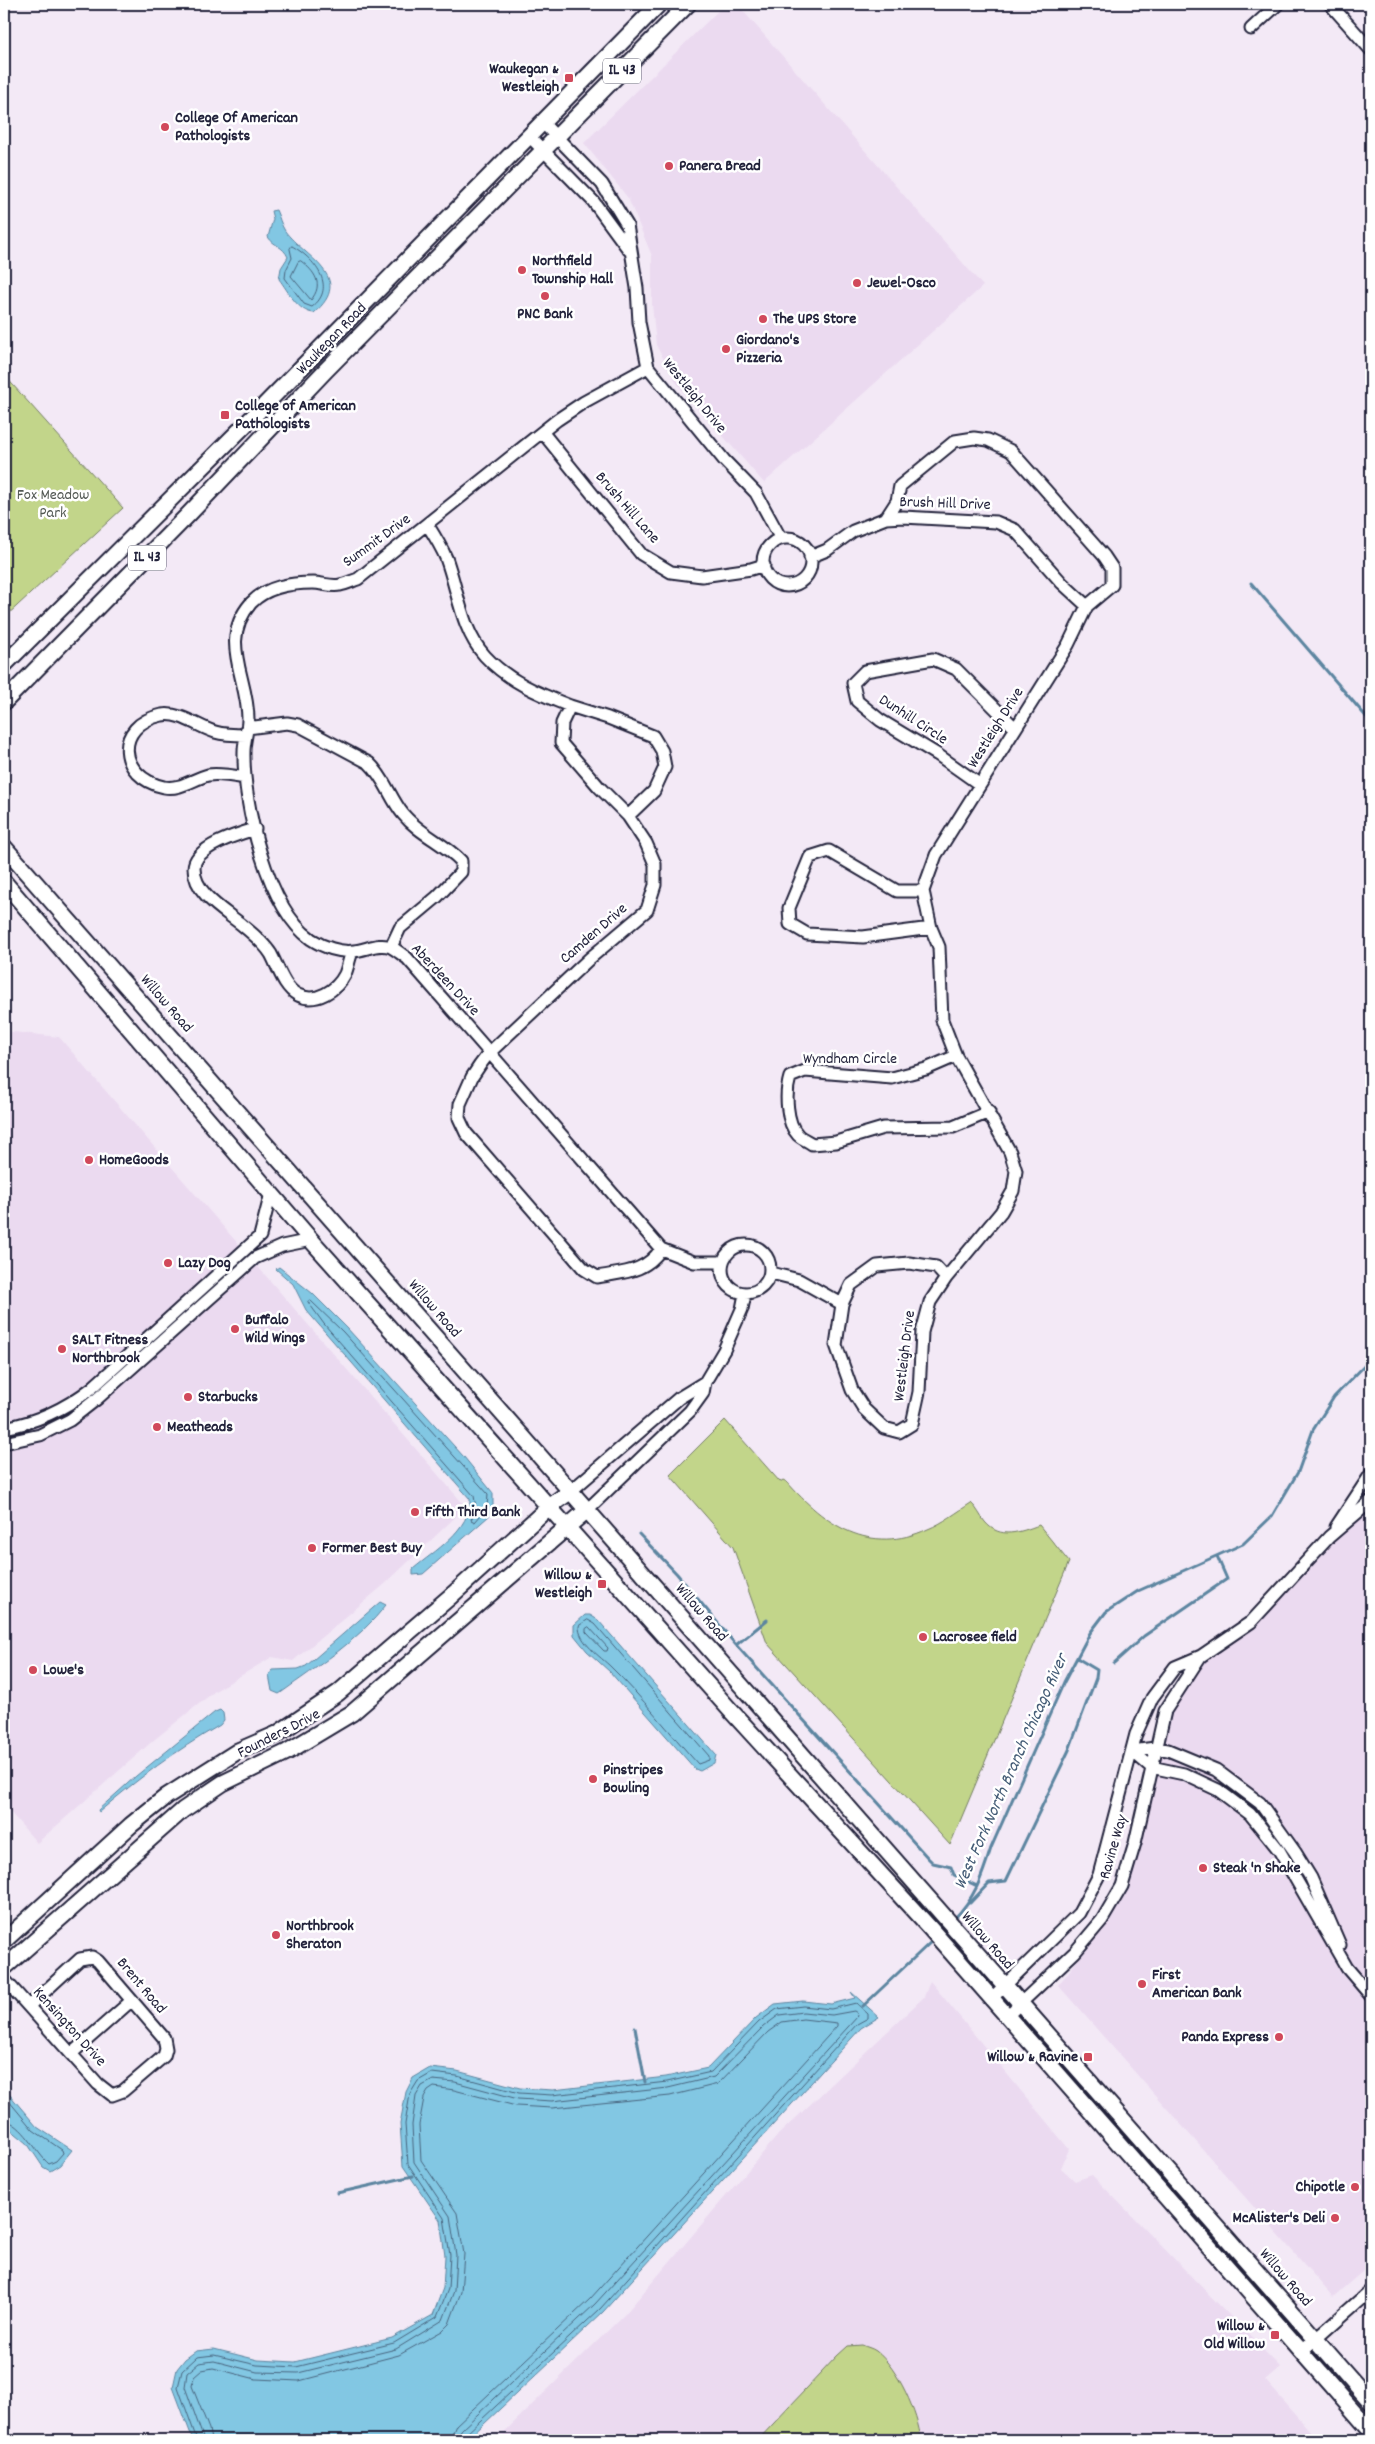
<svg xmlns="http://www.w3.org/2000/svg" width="1375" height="2444" font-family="Dekko,sans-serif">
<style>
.built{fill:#ebdaf0}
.green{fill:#c2d58a;stroke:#727c62}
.water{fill:#82c7e3;stroke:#5c85a0}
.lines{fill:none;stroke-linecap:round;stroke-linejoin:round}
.shore{stroke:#48647e;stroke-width:1}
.stream{stroke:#5c85a0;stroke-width:3}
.minor-casing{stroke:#22223b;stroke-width:15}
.major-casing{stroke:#22223b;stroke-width:19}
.minor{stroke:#fff;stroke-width:11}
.major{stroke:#fff;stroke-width:15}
.poi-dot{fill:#d1495b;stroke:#fff;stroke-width:2}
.labels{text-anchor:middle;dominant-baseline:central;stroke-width:5;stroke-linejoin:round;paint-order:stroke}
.shield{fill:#fff;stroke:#646476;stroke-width:1}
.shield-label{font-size:15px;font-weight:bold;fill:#22223b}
.poi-label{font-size:16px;font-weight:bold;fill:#22223b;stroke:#fff;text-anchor:start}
.street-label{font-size:16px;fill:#22223b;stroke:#fff}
.park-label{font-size:16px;fill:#525853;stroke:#fff}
.water-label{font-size:18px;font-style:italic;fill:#445c76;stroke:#fff}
</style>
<rect width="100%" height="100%" fill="#f3e9f6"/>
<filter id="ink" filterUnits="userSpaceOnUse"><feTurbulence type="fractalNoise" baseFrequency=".02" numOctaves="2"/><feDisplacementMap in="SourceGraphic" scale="10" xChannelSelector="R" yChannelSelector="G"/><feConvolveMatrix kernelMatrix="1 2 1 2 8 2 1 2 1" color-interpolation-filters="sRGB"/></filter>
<g filter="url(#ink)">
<!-- built -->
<path class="built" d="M 725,4 L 737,4 L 983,286 L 764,483 L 676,382 L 656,345 L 652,304 L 652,256 L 628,198 L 584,143 Z
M 4,1031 L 59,1037 L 466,1507 L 385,1584 L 293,1661 L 272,1657 L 215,1691 L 155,1739 L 37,1843 L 4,1805 Z
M 1371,1508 L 1371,2264 L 1333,2297 L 1058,1985 L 1107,1924 L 1127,1888 L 1140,1844 L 1170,1713 L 1191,1679 L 1205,1660 L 1255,1626 L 1332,1539 Z
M 930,1981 L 1069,2149 L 1061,2168 L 1075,2181 L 1092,2175 L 1280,2367 L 1265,2380 L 1318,2440 L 496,2440 L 625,2314 L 779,2134 L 924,1997 Z"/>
<!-- green -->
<path class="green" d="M 4,375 L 123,508 L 4,618 Z
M 725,1420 L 780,1482 L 783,1480 L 787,1482 C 825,1525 869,1556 928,1529 C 943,1523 957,1512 971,1503 C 977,1508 980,1516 985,1522 C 1000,1540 1020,1532 1039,1525 L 1069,1562 L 950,1845 L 767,1643 L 733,1547 L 670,1475 Z
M 862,2345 C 866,2347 872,2348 876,2351 C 898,2368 918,2414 921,2440 L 758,2440 L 837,2356 L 848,2346 Z"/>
<!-- water -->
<path class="water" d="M 276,210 C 279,216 281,225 285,231 C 304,257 356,277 314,313 C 298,312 288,291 279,279 L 281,268 L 288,257 C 283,246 274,246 268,237 L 273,219 L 271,211 Z
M 279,1267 L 312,1293 L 347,1328 L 464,1457 L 493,1493 L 493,1506 L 489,1516 L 423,1574 L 413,1575 L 413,1569 C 434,1551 471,1530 470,1499 L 306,1310 L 293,1284 L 276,1269 Z
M 380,1602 L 386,1605 C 359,1640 318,1666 282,1692 L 279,1694 L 272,1691 L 269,1675 L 273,1670 L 298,1669 L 306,1666 Z
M 585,1615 L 590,1615 L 598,1620 L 716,1755 L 714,1763 L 700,1771 L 695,1769 L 610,1672 L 587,1651 L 574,1635 L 574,1625 Z
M 220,1710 L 223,1713 L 224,1720 L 220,1725 C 174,1752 140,1777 99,1812 L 98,1810 L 136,1776 L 215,1712 Z
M 851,1992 L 879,2017 L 861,2028 L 603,2312 L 467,2440 L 193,2440 L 173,2387 L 177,2369 L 185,2359 L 196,2351 L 214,2349 L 258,2360 L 295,2362 L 392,2338 L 433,2315 L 443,2288 L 445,2256 L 440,2220 L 403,2166 L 400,2124 L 406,2092 L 413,2078 L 430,2068 L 457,2071 L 520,2088 L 553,2090 L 666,2077 L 708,2068 L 756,2018 L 775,2004 L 803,2001 L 831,2004 L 855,1998 Z
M 4,2088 L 37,2127 L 72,2150 L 60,2165 L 50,2171 L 43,2167 L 27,2143 L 4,2124 Z"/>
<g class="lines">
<!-- shore -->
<path class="shore" d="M 292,246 C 314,258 338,287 312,307 L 304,304 L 285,278 L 286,270 L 292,258 L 290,249 Z
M 301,261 C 315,272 324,284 311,300 L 291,276 L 298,262 Z
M 310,1300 L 343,1332 L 488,1494 L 487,1508 L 475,1522 L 471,1520 L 476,1508 L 474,1496 L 324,1324 L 308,1302 Z
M 588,1620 L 595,1624 L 709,1756 L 709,1760 L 698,1764 C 669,1732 642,1697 611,1667 C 601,1657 578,1642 579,1626 Z
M 589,1627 L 608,1648 L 607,1651 L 604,1651 L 586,1632 L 586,1629 Z
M 4,2095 L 33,2130 L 62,2150 L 63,2153 L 56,2161 L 49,2164 C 36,2153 23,2123 4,2120
M 197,2440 L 178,2387 L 182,2371 L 197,2357 L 214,2355 L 257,2365 L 296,2367 L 394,2343 L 437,2317 L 448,2289 L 450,2255 L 444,2218 L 408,2164 L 405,2124 L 410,2094 L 418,2081 L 432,2073 L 457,2076 L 519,2093 L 552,2095 L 667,2082 L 711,2072 L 759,2022 L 777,2009 L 803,2006 L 831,2009 L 856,2003 L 868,2014 L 868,2018 L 857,2024 L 600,2309 L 466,2434 L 464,2440
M 204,2440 L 185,2387 L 187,2373 L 199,2363 L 214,2361 L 257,2372 L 298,2373 L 396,2349 L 443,2320 L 454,2291 L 456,2255 L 450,2216 L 414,2162 L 412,2125 L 416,2096 L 422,2086 L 433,2080 L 455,2082 L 518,2099 L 552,2101 L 668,2088 L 714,2077 L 763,2027 L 779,2015 L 803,2012 L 832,2015 L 854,2011 L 857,2013 L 858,2016 L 595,2304 L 461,2430 L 458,2440
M 211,2440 L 209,2429 L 192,2386 L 194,2377 L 202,2370 L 213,2368 L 256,2379 L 299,2381 L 399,2355 L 442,2331 L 449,2324 L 461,2292 L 464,2254 L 457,2213 L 421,2160 L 419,2125 L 424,2098 L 428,2091 L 434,2087 L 454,2090 L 516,2106 L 552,2108 L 670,2096 L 718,2084 L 768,2032 L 782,2022 L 803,2019 L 837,2023 L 837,2026 L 590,2299 L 456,2425 L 450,2440"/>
<!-- stream -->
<path class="stream" d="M 1251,583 L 1369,720 L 1371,717
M 639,1534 L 677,1574 L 736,1645
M 767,1620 L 736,1645 L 928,1858 L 933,1863 L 951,1867 L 954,1875 L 977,1886
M 1114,1663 L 1144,1636 L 1227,1579 L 1217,1556
M 970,1903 L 989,1883 L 1006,1881 L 1069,1750 L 1096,1678 L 1097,1670 L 1077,1658
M 953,1920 C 975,1898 982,1877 991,1848 L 1064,1682 L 1090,1633 L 1106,1612 L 1138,1591 L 1243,1544 L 1272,1516 L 1298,1472 L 1313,1430 L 1334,1397 L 1371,1359
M 863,2006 L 933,1940
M 635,2028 L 645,2082
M 337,2193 L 413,2176"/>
<!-- minor casing -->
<g class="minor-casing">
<path id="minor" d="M 1330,4 L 1371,50
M 1251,29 L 1278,4
M 542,122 L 602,184 L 627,225 L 637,288 L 639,322 L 648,367 L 724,460 L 756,493 L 781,539
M 529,136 L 593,201 L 629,250
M 648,367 L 584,402 L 557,420 L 358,579 C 352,581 346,584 340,585 C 331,587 322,583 313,583 C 291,583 267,586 251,603 C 218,641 248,677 248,719 C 248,730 244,741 244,752 C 243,804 267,908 311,939 C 323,947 340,953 354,951 C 366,950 379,942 391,947 C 397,950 402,955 407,958 L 661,1249 L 694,1262 L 723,1262
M 543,433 L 641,554 L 671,572 L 702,576 L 751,569 L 764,565
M 886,518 L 903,517 L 996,522 L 1015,530 L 1062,583 L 1087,606
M 427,524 C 434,535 441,546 446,558 C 458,590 461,630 485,656 C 508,681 539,694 570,706 L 562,723 L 561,743 L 599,787 L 628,816 L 646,843 L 655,864 L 655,885 L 647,910 L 589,959 L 489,1053 L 480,1065 L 472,1077 L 460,1104 L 459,1118 L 466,1133 L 584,1269 L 597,1277 C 623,1272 645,1273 661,1249
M763 562a24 24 0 1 1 48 0a24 24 0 1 1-48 0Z
M 810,557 L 827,550 L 853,531 L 886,518 L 897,501 L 900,486 L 955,441 L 974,438 L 988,440 L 1011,451 L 1104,556 L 1112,568 L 1112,585 L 1087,606 L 1068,645 L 936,855 L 923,891 L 931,928 L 939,947 L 942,1020 L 956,1056 L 1010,1152 L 1016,1171 L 1013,1191 L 1001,1212 L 946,1278 L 930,1302 L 922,1332 L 919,1392 L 912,1424 L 899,1432 L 884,1428 L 864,1409 L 852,1390 L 836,1345 L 842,1304 L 851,1285 L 877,1266 L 909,1263 L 936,1267 L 946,1278
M 570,706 L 608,718 L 653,736 L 662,751 L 665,767 L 654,791 L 628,816
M 247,728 L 287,723 L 298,725 L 369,763 C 385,778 390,798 403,814 C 419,834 444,843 461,861 L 461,872 L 437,897 L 400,928 L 391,947
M 245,778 C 234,776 219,773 208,775 C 193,779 180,790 164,787 C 118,777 113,725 162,715 C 181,712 198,727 215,732 C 225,735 236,735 246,735
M 979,784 L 938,755 L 880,720 L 857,701 L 853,683 L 865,671 L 933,659 L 956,669 L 1015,728
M 255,829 C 238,834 194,847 194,868 C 194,894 225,911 242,925 C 252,933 264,943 271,954 C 278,967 284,988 298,995 C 316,1004 337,990 345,974 C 348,967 349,959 352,952
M 923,891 L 897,891 L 829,851 L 810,857 L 789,908 L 790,924 L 807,934 L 863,937 L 931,928
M 956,1056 L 926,1069 L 892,1078 L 805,1071 L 790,1077 C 785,1093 786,1123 798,1135 C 802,1139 808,1141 812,1144 L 836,1142 L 883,1128 L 953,1127 L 989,1112
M722 1269a24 24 0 1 1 48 0a24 24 0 1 1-48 0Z
M 771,1273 L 799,1280 L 842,1304
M 4,1428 C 38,1422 65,1409 92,1388 L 260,1236 L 271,1193
M 4,1443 L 40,1435 L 70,1420 L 98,1398 L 255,1258 L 282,1246 L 311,1240
M 571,1491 L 679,1398 L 705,1382
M 587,1510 L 690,1411 L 703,1393 L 705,1382 L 724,1350 L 742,1309 L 745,1294
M 1336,1527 L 1371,1474
M 1132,1751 L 1151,1767 L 1184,1774 L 1218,1790 L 1250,1814 L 1279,1850 L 1347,1968 L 1371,1996
M 1132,1751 L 1155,1748 L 1168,1750 L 1216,1770 L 1260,1803 L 1295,1852 L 1311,1878 L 1340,1945
M 4,1979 L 98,2084 L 112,2095 L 123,2091 L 164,2056 L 166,2049 L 164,2038 L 98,1961 L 92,1957 L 80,1959 L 29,2006
M 991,1999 L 1079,1913 L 1099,1875 L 1136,1734 L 1152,1698 L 1175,1667 L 1201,1656 L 1251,1622 L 1329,1537 L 1371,1501
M 1006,2017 L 1075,1952 L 1102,1920 L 1122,1886 L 1135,1843 L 1165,1711 L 1200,1657
M 71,2054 L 131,2001
M 1301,2352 L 1371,2290"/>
</g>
<!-- major casing -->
<g class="major-casing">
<path id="major" d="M 4,665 L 243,427 L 659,4
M 4,702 L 188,515 L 326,370 L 688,4
M 4,847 C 461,1364 914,1886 1371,2402
M 4,882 L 311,1240 L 731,1711 L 929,1927 L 1371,2431
M 4,1941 L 131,1825 L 167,1796 L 238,1751 L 277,1734 L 338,1693 L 451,1596 L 549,1507 L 571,1491
M 4,1968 L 183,1810 L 223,1783 L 287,1752 L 352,1713 L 587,1510"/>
</g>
<!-- minor -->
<use href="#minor" class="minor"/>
<!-- major -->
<use href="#major" class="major"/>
</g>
</g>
<!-- markers -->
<g class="poi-dot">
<rect x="564" y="73" width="10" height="10" rx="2.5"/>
<circle cx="165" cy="127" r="5"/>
<circle cx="669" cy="166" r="5"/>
<circle cx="522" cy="270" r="5"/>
<circle cx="857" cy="283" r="5"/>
<circle cx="545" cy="296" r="5"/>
<circle cx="763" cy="319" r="5"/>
<circle cx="726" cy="349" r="5"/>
<rect x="220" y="410" width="10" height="10" rx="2.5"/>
<circle cx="89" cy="1160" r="5"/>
<circle cx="168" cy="1263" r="5"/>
<circle cx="235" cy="1329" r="5"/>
<circle cx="62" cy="1349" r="5"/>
<circle cx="188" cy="1397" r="5"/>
<circle cx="157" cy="1427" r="5"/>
<circle cx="415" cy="1512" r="5"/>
<circle cx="312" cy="1548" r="5"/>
<rect x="597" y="1579" width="10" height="10" rx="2.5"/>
<circle cx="923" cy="1637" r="5"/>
<circle cx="33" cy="1670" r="5"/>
<circle cx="593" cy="1779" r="5"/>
<circle cx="1203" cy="1868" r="5"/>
<circle cx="276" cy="1935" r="5"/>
<circle cx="1142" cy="1984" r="5"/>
<circle cx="1279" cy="2037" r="5"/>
<rect x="1083" y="2052" width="10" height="10" rx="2.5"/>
<circle cx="1355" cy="2187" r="5"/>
<circle cx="1335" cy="2218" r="5"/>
<rect x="1270" y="2330" width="10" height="10" rx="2.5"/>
</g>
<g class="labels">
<!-- shield labels -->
<g class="shield">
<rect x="603" y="58.5" width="38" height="25" rx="4"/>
<rect x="128" y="545.5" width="38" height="25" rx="4"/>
</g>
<g class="shield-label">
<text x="622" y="71">IL 43</text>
<text x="147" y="558">IL 43</text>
</g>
<!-- poi labels -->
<g class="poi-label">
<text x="559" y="69" text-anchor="end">Waukegan &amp;<tspan x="559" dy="18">Westleigh</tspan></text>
<text x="175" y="118">College Of American<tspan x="175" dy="18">Pathologists</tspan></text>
<text x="679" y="166">Panera Bread</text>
<text x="532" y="261">Northfield<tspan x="532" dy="18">Township Hall</tspan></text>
<text x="867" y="283">Jewel-Osco</text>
<text x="545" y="314" text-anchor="middle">PNC Bank</text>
<text x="773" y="319">The UPS Store</text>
<text x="736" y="340">Giordano's<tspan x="736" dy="18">Pizzeria</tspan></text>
<text x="235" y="406">College of American<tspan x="235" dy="18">Pathologists</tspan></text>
<text x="99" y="1160">HomeGoods</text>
<text x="178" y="1263">Lazy Dog</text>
<text x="245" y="1320">Buffalo<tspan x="245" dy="18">Wild Wings</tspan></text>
<text x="72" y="1340">SALT Fitness<tspan x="72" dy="18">Northbrook</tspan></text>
<text x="198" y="1397">Starbucks</text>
<text x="167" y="1427">Meatheads</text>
<text x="425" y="1512">Fifth Third Bank</text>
<text x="322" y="1548">Former Best Buy</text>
<text x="592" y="1575" text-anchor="end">Willow &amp;<tspan x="592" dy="18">Westleigh</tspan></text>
<text x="933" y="1637">Lacrosee field</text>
<text x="43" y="1670">Lowe's</text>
<text x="603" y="1770">Pinstripes<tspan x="603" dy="18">Bowling</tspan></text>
<text x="1213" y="1868">Steak 'n Shake</text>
<text x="286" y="1926">Northbrook<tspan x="286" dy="18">Sheraton</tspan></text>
<text x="1152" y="1975">First<tspan x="1152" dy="18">American Bank</tspan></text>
<text x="1269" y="2037" text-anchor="end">Panda Express</text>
<text x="1078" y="2057" text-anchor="end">Willow &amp; Ravine</text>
<text x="1345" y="2187" text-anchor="end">Chipotle</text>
<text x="1325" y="2218" text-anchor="end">McAlister's Deli</text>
<text x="1265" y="2326" text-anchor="end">Willow &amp;<tspan x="1265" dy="18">Old Willow</tspan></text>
</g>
<!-- street labels -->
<g class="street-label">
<text transform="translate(332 339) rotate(-46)">Waukegan Road</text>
<text transform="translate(694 396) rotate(51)">Westleigh Drive</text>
<text transform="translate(945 504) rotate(2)">Brush Hill Drive</text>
<text transform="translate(627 508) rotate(49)">Brush Hill Lane</text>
<text transform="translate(377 541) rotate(-36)">Summit Drive</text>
<text transform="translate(913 720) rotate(33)">Dunhill Circle</text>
<text transform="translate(996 728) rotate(-58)">Westleigh Drive</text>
<text transform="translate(594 934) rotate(-41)">Camden Drive</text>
<text transform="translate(445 980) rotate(47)">Aberdeen Drive</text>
<text transform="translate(166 1004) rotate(49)">Willow Road</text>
<text x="850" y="1059">Wyndham Circle</text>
<text transform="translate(434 1309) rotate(49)">Willow Road</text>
<text transform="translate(905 1356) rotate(-83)">Westleigh Drive</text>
<text transform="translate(701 1613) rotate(49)">Willow Road</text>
<text transform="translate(279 1734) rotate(-27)">Founders Drive</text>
<text transform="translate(1114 1847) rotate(-74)">Ravine Way</text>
<text transform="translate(987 1941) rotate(49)">Willow Road</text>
<text transform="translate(141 1986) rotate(50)">Brent Road</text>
<text transform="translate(69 2027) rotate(48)">Kensington Drive</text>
<text transform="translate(1285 2278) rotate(49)">Willow Road</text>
</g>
<!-- park labels -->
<g class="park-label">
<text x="53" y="495">Fox Meadow<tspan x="53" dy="18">Park</tspan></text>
</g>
<!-- water labels -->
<g class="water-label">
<text transform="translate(1012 1772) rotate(-66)">West Fork North Branch Chicago River</text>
</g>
</g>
<!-- margin -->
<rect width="1375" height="2444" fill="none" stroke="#fff" stroke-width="20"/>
<rect x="10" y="10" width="1355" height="2424" fill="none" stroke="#22223b" stroke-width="2" filter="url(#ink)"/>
</svg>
